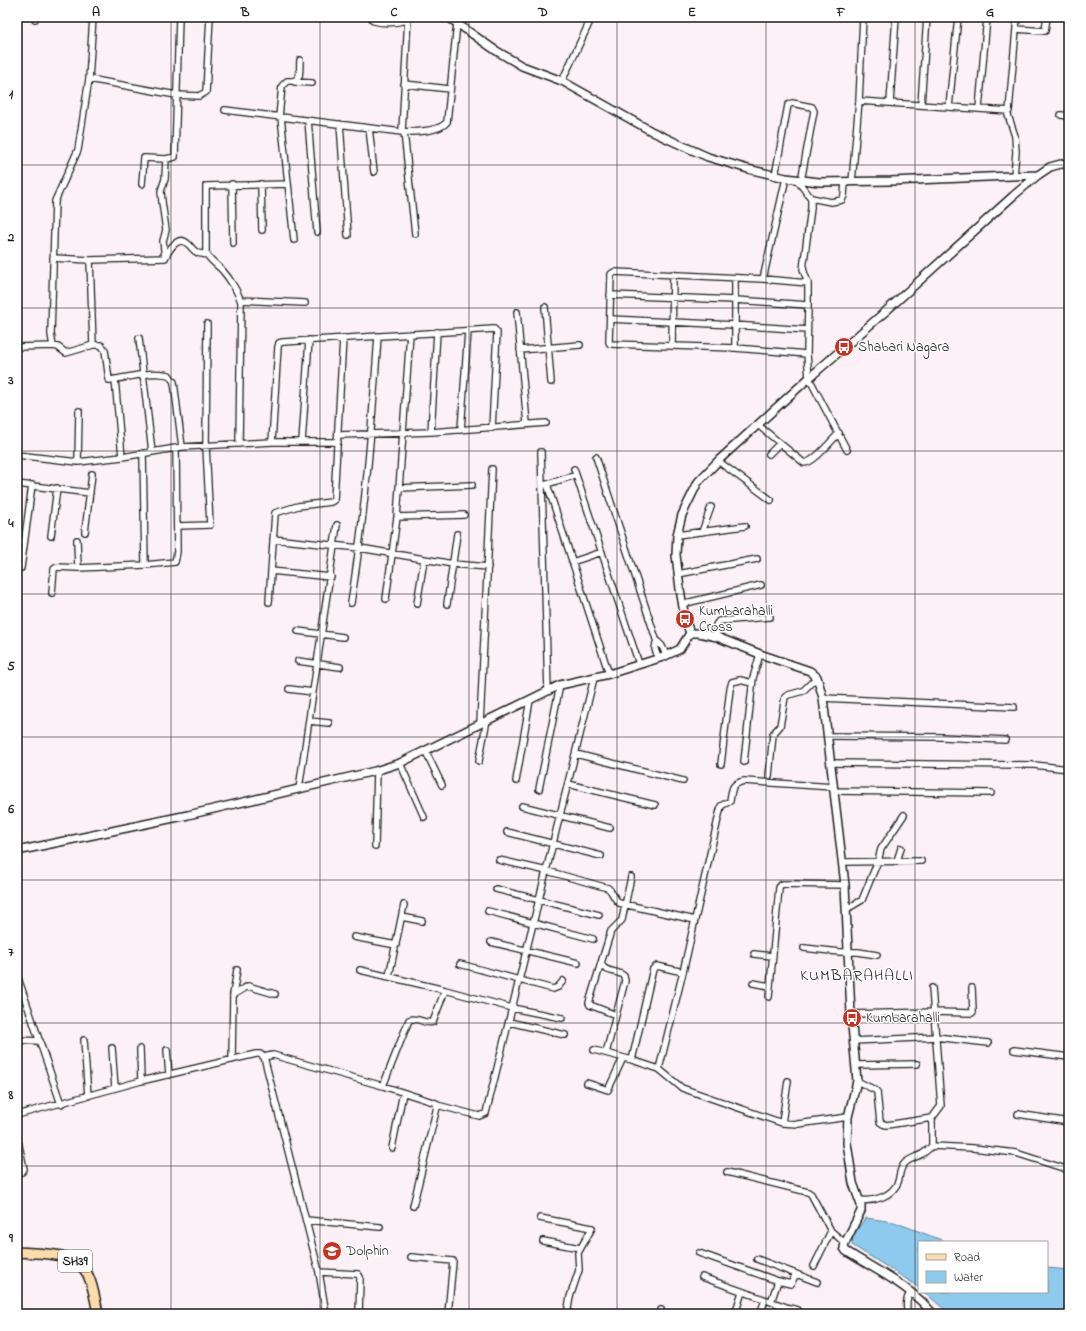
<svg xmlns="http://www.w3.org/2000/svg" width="1086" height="1331" font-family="'Indie Flower',sans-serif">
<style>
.water{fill:#8dcaee;stroke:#60849a}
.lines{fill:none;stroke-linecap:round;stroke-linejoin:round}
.minor-casing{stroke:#1c1c1c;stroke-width:8}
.tertiary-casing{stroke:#1c1c1c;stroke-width:10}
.primary-casing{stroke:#1c1c1c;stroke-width:12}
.minor{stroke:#fff;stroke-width:5.5}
.tertiary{stroke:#fff;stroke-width:7}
.primary{stroke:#fddcac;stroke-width:9}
.grid{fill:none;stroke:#1c1c1c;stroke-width:1;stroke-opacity:0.55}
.labels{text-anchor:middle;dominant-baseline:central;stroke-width:3;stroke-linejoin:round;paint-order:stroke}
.shield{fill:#fff;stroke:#606060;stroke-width:1}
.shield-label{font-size:13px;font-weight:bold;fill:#1c1c1c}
.poi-label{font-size:14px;fill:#1c1c1c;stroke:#fff;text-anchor:start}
.quarter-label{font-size:16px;letter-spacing:1px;fill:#1c1c1c;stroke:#fff}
.neatline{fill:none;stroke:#1c1c1c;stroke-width:1.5}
.grid-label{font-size:13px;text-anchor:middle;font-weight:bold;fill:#1c1c1c}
</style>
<rect width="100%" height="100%" fill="#fbf1f6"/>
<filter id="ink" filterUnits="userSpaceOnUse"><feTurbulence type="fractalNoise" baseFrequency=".025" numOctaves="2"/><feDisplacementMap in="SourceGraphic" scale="8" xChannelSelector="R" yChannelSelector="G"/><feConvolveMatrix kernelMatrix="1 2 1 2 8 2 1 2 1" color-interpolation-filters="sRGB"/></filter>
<g filter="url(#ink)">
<!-- water -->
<path class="water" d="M 866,1218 L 894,1222 L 947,1242 L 919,1242 L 919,1288 L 911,1282 L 852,1245 L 853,1235 Z
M 1047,1268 L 1069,1270 L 1069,1314 L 950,1314 L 924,1292 L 1047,1292 Z"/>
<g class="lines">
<!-- minor casing -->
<g class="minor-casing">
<path id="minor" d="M 371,17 L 374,21 C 385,24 396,23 407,20
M 35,19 L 35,17
M 1016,29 L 1045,31 L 1047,17
M 89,79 L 176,95 L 199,96 L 206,92 L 210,17
M 562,81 L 592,17
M 295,82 L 312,83
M 404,84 L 450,89
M 859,101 L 1009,111 L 1017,17
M 890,103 L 896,17
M 921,105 L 927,17
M 949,107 L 958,17
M 979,109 L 987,17
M 225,110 L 402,132 C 414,132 439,132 447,122 L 457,23
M 1007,112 L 1015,136 L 1016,152 L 1014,176
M 1061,115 L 1069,116
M 279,117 L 282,86 L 287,81 C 303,82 299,73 300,60
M 281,117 L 294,240
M 308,120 L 317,232
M 340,124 L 348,235
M 369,128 L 374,172
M 402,132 L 408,17
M 404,132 L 415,234
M 775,176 L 788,105 L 792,103 L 812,107 L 814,111 L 801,181
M 797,180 L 811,198 L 811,208 L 803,269 L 808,283
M 852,182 L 859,101 L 863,17
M 142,184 L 144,158 L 166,159 L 175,157 L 179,17
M 232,184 L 233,243
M 261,184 L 262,230
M 811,198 L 831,202 L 842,200 L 844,196 L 845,182
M 53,258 L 90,260 L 93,345
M 165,258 L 163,241 L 166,230 L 162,202 L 161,191 L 165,179 L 166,159
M 90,260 L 165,258 C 169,250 178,234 188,244 C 192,247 193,251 198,253 C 200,254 204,254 207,255
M 735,278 L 735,348
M 763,279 L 786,178
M 610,295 L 735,300 L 808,305
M 241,300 L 305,303
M 545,307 L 551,382
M 517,312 L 527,424
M 610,319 L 734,325 L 807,330
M 139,338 L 152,452
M 53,346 L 51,334 L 55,201 L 78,150 L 89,79 L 93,17
M 672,346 L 673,274
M 17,347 L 53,346 L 58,347 L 66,353 L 93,345 L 101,345 L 105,350 L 109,380 C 129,378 150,370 169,375 L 174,382 L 182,447
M 520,350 L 580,345
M 807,354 L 735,348 L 610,344 L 609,342 L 611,274 L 614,272 L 763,279 L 808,283 L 808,305 L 807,354 L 809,378 L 847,450
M 115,379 L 122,457
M 758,425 L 804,463 C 814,463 831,441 839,433
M 461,430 L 468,331
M 431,432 L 437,332
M 338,435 L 431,432 L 546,423
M 272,442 L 278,347 L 279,343 L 283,342 L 494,329 L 497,332 L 492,428
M 302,442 L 309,340
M 239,444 L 241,302 C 238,292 230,279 223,271 C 218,265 210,261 206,253 L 206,186 L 288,184
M 541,452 L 548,691
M 769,454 L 780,443
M 17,455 L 78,462 L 122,457 L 182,447 L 272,442 L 338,442
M 596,457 L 657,642
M 718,461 L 771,500
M 78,462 L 79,411
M 574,469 L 639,664
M 17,484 L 90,493
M 547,484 L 609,674
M 544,485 L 576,475
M 399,488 L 472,485
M 397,517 L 464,515
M 177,526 L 210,525 L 206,446 L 207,324
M 85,532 L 92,474
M 702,532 L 711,507
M 677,535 L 745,526
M 51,536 L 57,488
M 273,539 L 360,548 L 453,564 L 488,567
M 77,540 L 78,568
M 572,562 L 602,552
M 145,565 L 175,562 L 177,552 L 176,448
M 21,568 L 32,485
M 271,571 L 331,577
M 678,574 L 757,559
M 52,593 L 54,569 L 57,567 L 78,568 L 145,565 L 143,453
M 386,599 L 397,517 L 410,334
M 269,602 L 275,513 L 298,506 L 331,502 L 334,500 L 343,338
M 351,603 C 365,514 372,425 378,336
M 417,604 L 424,560
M 447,604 L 457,534
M 682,604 L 761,585
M 298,631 L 343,637
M 717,637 L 716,625 L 719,621 L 770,617
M 658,658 L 655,649 L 656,643 L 658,642 L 662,646 L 666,655
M 298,661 L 340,667
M 289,689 L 313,692
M 823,698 L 1014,707
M 309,721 L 329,723
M 480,724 L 492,469
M 827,736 L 943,737 L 1005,740
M 425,750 L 442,785
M 576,754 L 683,781
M 479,761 L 487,720
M 744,762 L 753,678 L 760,654
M 400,763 L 424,817
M 830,763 L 1034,765 L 1069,769
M 721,764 L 730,689 L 732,682 L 740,680 L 752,683
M 769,776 L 773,734 L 780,726 L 785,697 L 788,695 L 803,691 L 817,677
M 516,781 L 530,700
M 568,784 L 655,805
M 299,789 L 337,525
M 539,789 L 560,685
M 834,791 L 991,793
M 522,806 L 610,828
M 507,832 L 601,856
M 375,846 L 377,771
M 499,860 L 547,871 L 608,888 C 613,892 613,898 619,903 L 695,920
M 897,861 L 901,848
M 843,862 L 921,861
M 496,889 L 599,915
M 847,909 L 862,900 L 878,861 L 881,849 L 904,815
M 488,911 L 593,939
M 402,917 L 422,921
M 354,937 L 396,945
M 491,942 L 578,963
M 804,948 L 840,952 L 858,952 L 877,955
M 754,954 L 772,956
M 601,963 L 589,1003 L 590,1005 L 616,1015
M 460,964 L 553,989 L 558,987 L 563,981
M 360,970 L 445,990 L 512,1008 L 562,1018
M 17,975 L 61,1104
M 389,976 L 404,905
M 753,983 L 770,986
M 932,988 L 941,1106 L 932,1118 L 932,1146 L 973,1148 L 1016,1153 L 1069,1170
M 233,995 L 248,986 L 275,994
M 769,997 L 779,888 L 780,885 L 784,884 L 845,885
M 851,1014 L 934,1012 L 972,1013 L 973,1012 L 972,988
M 509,1022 L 565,1035
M 17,1040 L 40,1041
M 84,1040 L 88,1096
M 854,1041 L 936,1037 L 988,1043
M 112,1048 L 115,1088
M 140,1049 L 141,1081
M 167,1050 L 169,1075
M 594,1050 L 632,1060 L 659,1069 L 682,1088 L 782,1123 L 798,1124 L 848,1117
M 1014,1050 L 1069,1057
M 606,1053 L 625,981 L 624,976 C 617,970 604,973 601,963 L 611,931 L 622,920 L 631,877
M 264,1057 L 273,1055 L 383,1086 L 436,1103 L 437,1107 L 413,1206
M 232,1060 L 233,995 L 237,970
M 632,1060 L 653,969 L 657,966 L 683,972
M 856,1065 L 917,1064
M 659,1069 L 683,972 L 721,806 L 730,801 C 732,789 731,784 744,781 L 833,787
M 857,1081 L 875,1090 L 877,1092 L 880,1122 L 883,1124 L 887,1125 L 932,1118
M 587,1083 L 608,1090 L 623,1058
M 383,1086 L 409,1020 C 417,1016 425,1025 433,1022 L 445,990
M 437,1105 L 479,1116 L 486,1113 L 594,678
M 1018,1114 L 1069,1122
M 17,1115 L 141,1081 L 256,1054 L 260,1054 L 264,1057 L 319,1272 L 326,1314
M 782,1123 L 788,1081
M 17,1136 L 24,1169 L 22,1172 L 17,1172
M 392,1148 L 403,1093
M 727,1172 L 808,1192 L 811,1194 L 831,1231 L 845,1243
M 859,1200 C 873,1202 892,1197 898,1182 C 900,1176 899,1170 904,1164 C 908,1159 917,1157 922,1154 C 926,1152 929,1148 932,1146
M 540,1218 L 592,1228 L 578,1253 L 579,1270 L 570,1297 L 567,1314
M 306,1220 L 380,1227
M 543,1241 L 580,1248
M 699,1253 L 778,1281 L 791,1284 L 796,1274
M 411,1257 L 453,1261 L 448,1314
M 757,1259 L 817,1282
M 814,1266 L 831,1231
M 319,1272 L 358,1274 L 360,1277 L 359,1314
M 702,1277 L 789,1308 L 787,1314
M 771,1302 L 778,1281
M 789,1308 L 798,1310 L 799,1314
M 660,1314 L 661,1310
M 735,1314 L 742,1292
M 760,1314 L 765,1300
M 907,1314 C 907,1307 905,1297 911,1293"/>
</g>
<!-- tertiary casing -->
<g class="tertiary-casing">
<path id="tertiary" d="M 448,17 L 495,50 L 522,66 L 562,81 L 653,132 L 681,145 L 708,157 L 748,169 L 786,178 L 819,182 L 891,181 L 1038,175
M 690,633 L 699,633 L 717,637 L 760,654 L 810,671 L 817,677 L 823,698 L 845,885 L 851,1014 L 857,1081 L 848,1117 L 847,1143 L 853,1183 L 861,1205 L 861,1211 L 845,1243 L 844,1248 L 846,1251 C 875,1270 911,1286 933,1314
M 17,851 L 188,815 L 375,771 L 400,763 L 560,685 L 609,674 L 663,657 L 680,649 L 690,633 L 685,619 L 680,589 L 676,555 L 677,535 L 682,515 L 698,482 L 720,459 L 809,378 L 886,311 L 1013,196 L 1038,175 L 1050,167 L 1061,164 L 1069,164"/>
</g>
<!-- primary casing -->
<g class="primary-casing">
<path id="primary" d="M 17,1252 C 43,1254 80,1250 90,1280 C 94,1291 96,1303 98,1314"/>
</g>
<!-- minor -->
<use href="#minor" class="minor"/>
<!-- tertiary -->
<use href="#tertiary" class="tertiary"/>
<!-- primary -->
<use href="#primary" class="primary"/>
</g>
</g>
<!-- grid -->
<path class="grid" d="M 171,17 L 171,1314M 320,17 L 320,1314M 469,17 L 469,1314M 617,17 L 617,1314M 766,17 L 766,1314M 915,17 L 915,1314M 17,165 L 1069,165M 17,308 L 1069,308M 17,451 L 1069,451M 17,594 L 1069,594M 17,737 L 1069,737M 17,880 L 1069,880M 17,1023 L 1069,1023M 17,1166 L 1069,1166"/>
<!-- icons -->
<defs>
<g id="bus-disc" transform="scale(1)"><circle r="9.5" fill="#c8321e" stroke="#fff"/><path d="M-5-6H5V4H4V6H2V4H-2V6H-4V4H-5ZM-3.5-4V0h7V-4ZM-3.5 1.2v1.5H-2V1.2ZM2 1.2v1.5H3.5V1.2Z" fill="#fff"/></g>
<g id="school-disc" transform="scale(1)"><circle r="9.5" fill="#c8321e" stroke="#fff"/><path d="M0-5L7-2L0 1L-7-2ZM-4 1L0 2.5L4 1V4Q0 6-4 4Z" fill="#fff"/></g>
</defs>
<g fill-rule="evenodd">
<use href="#bus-disc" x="844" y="347"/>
<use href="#bus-disc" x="685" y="619"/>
<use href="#bus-disc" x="852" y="1018"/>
<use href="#school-disc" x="332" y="1251"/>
</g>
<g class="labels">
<!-- shield labels -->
<rect class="shield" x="58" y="1250" width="34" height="22" rx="3"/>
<g class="shield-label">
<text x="75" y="1261">SH39</text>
</g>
<!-- poi labels -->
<g class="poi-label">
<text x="858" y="347">Shabari Nagara</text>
<text x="699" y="611">Kumbarahalli<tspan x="699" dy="16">Cross</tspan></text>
<text x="866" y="1018">Kumbarahalli</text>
<text x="346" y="1251">Dolphin</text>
</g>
<!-- quarter labels -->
<g class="quarter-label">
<text x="857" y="976">KUMBARAHALLI</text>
</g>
</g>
<!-- margin -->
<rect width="1086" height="1331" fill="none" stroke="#fff" stroke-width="44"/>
<!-- legend -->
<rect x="918" y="1241" width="130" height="52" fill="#ffffff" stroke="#a4a4a4"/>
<rect x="926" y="1254" width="20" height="6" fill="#fddcac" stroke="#a4a4a4"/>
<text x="954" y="1261" font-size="12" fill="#1c1c1c">Road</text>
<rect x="926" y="1271" width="20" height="12" fill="#8dcaee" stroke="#a4a4a4"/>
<text x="954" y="1281" font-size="12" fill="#1c1c1c">Water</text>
<rect x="22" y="22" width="1042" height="1287" class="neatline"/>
<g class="grid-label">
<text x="96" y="16">A</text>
<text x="245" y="16">B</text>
<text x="394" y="16">C</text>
<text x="543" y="16">D</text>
<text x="692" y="16">E</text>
<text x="841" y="16">F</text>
<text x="990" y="16">G</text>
<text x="11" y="98">1</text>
<text x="11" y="241">2</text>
<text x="11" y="384">3</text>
<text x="11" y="527">4</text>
<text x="11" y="670">5</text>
<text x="11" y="813">6</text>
<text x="11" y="956">7</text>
<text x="11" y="1099">8</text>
<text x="11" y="1242">9</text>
</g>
</svg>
